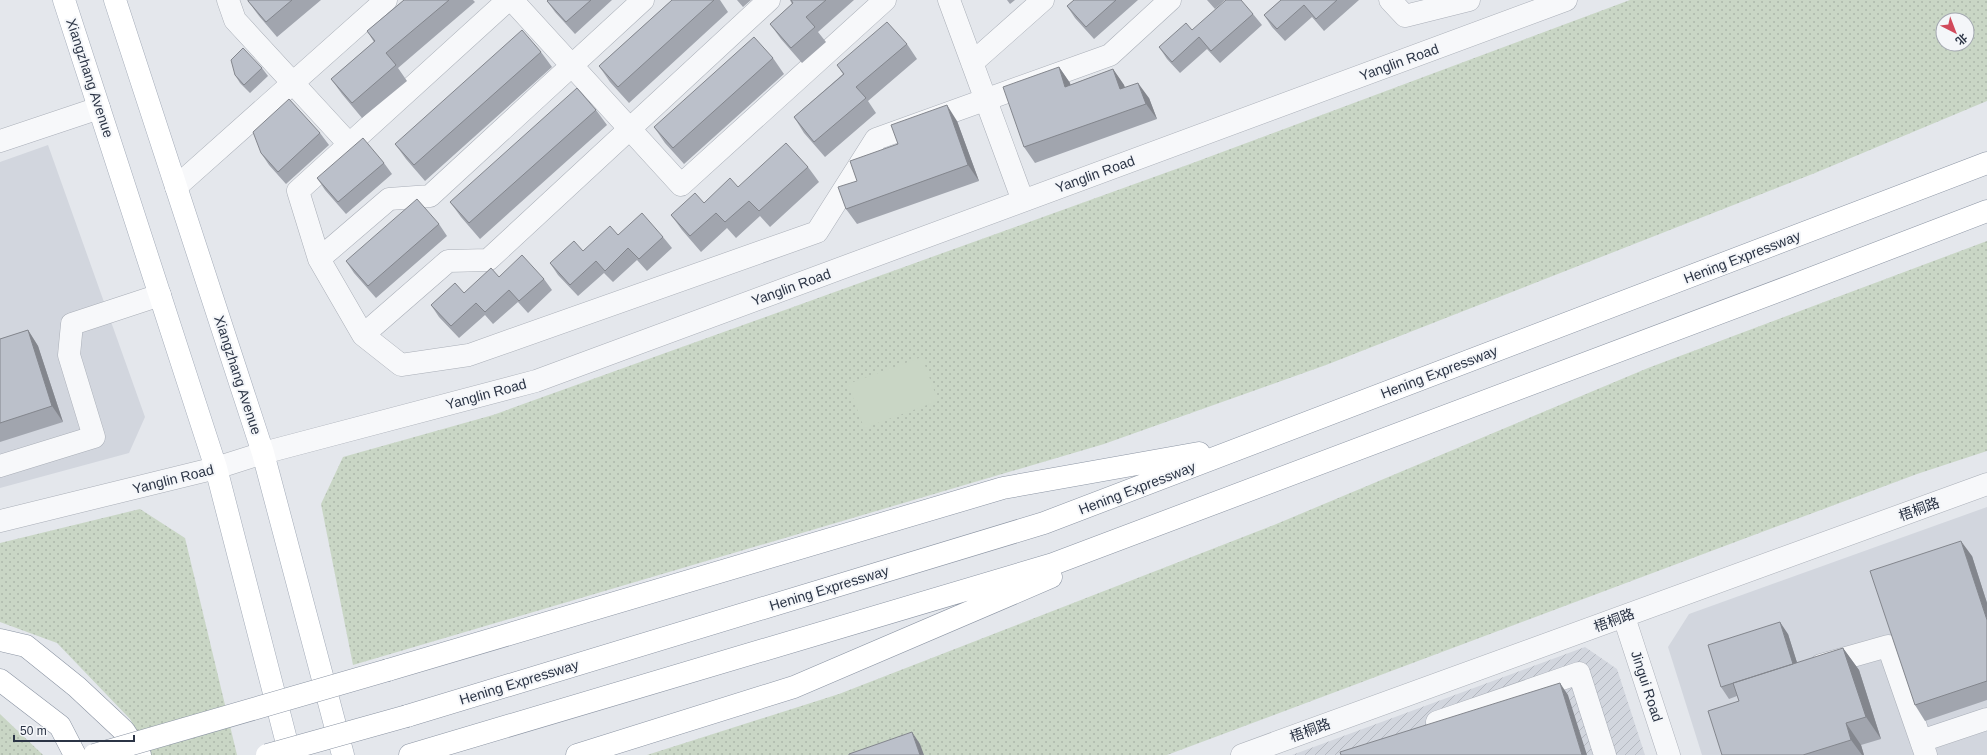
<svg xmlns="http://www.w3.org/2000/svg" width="1987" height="755" font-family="Arial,'Noto Sans SC',sans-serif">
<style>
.built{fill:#d2d6de}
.industrial{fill:url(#industrial-furrows)}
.green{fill:url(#green-dots);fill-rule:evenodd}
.pitch{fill:#c9d6c5}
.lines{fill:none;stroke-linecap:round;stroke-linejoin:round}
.minor-casing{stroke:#a9aeb7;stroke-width:23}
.major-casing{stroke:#a3abb8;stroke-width:23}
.highway-casing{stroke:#8b94a3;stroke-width:23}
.minor{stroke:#f7f8fa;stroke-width:22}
.major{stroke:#fff;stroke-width:22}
.highway{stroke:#fff;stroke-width:22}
.highway-bridge-casing{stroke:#8b94a3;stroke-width:23;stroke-linecap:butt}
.highway-bridge{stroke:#fff;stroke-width:22}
.wall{fill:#a1a5ae}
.shaded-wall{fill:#83868d}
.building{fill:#bbc0ca;stroke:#83868d}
.labels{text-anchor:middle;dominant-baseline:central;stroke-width:4;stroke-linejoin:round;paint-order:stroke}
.street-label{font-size:14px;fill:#2b3445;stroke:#f4f6f9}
</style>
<defs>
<pattern id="industrial-furrows" width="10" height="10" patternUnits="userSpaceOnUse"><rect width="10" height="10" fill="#d2d6de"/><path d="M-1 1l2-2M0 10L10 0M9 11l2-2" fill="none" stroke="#b4b8c0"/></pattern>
<pattern id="green-dots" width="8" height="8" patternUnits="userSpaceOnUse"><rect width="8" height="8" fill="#c9d6c5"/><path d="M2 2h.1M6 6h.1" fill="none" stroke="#adb8ab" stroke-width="1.8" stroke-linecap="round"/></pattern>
</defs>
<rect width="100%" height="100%" fill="#e4e7ec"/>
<!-- built -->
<path class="built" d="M 48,145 L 145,417 L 129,453 L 0,488 L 0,162 Z
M 1987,507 L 1987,755 L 1702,755 L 1668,647 L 1689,614 Z"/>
<!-- industrial -->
<path class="industrial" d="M 1585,647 L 1617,669 L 1645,755 L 1292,755 Z"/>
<!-- green -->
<path class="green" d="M 1630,0 L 1987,0 L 1987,101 L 1815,173 L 1326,365 L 1104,444 L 353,665 L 321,504 L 343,457 L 493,415 L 1190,164 ZM 1943,20 L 1967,20 L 1967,44 L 1943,44 Z
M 1987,241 L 1987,451 L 1917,474 L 1167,755 L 647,755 L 839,694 L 1274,525 L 1648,368 Z
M 140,509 L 185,538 L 237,755 L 151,755 L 130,719 L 57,643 L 0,622 L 0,543 Z
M 0,714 L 41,753 L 43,755 L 0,755 Z"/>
<!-- pitch -->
<path class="pitch" d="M 922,357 L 938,401 L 864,428 L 848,384 Z"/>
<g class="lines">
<!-- minor casing -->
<g class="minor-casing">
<path id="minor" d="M 228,0 L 235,20 L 349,144
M 508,0 L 298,191 L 319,259 L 363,335 L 401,365 L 469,355 L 817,232 L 876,139 L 1110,55 L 1170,0
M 512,0 L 681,185 L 885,0
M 949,0 L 1023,201
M 1390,0 L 1405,16 L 1469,0
M 972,63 L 1043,0
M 0,141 L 99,108
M 176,187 L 386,0
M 319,259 L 389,199 L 430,196 L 643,0
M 363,335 L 448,261 L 488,260 L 769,0
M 0,466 L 94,437 L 69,355 L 72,324 L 160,295
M 0,521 L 216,468 L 263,453 L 536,381 L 1566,0
M 1624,617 L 1669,755
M 1821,665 L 1888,646 L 1921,741
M 1437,722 L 1579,673 L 1605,755
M 1242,755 L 1987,484
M 1926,755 L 1921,741 L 1987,719"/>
</g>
<!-- major casing -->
<g class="major-casing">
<path id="major" d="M 64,0 L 216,468 L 290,755
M 115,0 L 263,453 L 343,755"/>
</g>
<!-- highway casing -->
<g class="highway-casing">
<path id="highway" d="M 0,640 L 26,646 L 77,687 L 124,731 L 140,755
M 388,670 L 1003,488 L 1199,453
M 0,680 L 60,726 L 75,755
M 407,716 L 1044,523 L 1987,163
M 410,755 L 1053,564 L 1799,283 L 1987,211
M 577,755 L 794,687 L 1051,577"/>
</g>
<!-- minor -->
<use href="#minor" class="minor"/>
<!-- major -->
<use href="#major" class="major"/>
<!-- highway -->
<use href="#highway" class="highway"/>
<!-- highway-bridge casing -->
<g class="highway-bridge-casing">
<path id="highway-bridge" d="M 94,755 L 388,670
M 267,755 L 407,716"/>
</g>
<!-- highway-bridge -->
<use href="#highway-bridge" class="highway-bridge"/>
</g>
<!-- wall -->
<path class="wall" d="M 248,0 L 321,0 L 277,37 L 259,16 L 248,1 Z
M 404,0 L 473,0 L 475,2 L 398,68 L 407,81 L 362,118 L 342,94 L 331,79 L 374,42 L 367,31 Z
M 548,0 L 612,0 L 575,34 L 555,12 L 547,1 Z
M 672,0 L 720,0 L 728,12 L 629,103 L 610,82 L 599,66 Z
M 737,0 L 751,0 L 743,7 Z
M 790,0 L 854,0 L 818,32 L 826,42 L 802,63 L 781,39 L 770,24 L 792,4 Z
M 1007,0 L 1015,0 L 1010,4 Z
M 1074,0 L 1138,0 L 1094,39 L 1075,18 L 1067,6 Z
M 1207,0 L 1225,0 L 1215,9 Z
M 1281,0 L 1359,0 L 1324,31 L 1312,17 L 1285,41 L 1272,27 L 1264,15 Z
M 1253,14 L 1262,25 L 1220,63 L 1207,49 L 1180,73 L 1167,59 L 1159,47 L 1192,30 Z
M 907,44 L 917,59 L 868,101 L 876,113 L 825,157 L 804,133 L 794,117 L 843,74 L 837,65 Z
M 541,52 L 552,67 L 425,181 L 406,159 L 395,144 Z
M 773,58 L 784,74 L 684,164 L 665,143 L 654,127 Z
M 1059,67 L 1070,83 L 1070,85 L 1113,69 L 1124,85 L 1125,88 L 1149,98 L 1157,119 L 1035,163 L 1024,147 Z
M 262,68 L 268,76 L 250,93 L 240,83 L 235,75 Z
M 596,110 L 607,125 L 480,239 L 461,217 L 450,202 Z
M 957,121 L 979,181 L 857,224 L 846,209 L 857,181 L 898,144 Z
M 320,133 L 329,145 L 286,184 L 269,165 L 261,153 Z
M 384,163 L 392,174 L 346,214 L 325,190 L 317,178 Z
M 808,167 L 819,182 L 770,227 L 760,216 L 736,238 L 727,228 L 701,252 L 682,230 L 671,215 L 704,203 L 738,187 Z
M 439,224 L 447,236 L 376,298 L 354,273 L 346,261 Z
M 618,235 L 663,237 L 672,248 L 647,271 L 637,260 L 613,282 L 604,273 L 578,296 L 558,275 L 550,263 L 583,251 Z
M 499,277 L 544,279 L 552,290 L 528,313 L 518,302 L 493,324 L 485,315 L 459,338 L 439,317 L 431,305 L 464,293 Z
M 28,330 L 38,346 L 63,422 L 0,442 L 0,339 Z
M 1972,556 L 1987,603 L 1987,700 L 1925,721 L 1915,705 Z
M 1788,634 L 1797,663 L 1843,648 L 1859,670 L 1881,739 L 1861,745 L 1864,755 L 1722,755 L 1739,701 L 1737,696 L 1729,699 L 1721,687 Z"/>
<!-- shaded-wall -->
<path class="shaded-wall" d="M 1059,67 L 1070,83 L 1076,102 L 1065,87 Z
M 1113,69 L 1124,85 L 1131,105 L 1120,89 Z
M 1138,83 L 1149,98 L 1157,119 L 1146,104 Z
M 947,105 L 957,121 L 979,181 L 968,165 Z
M 28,330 L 38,346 L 63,422 L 52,406 Z
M 1961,541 L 1972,556 L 1987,603 L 1987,620 Z
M 1780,622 L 1788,634 L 1801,675 L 1793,664 Z
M 1843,648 L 1859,670 L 1881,739 L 1866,717 Z
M 1560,683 L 1568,695 L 1587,755 L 1582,755 Z
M 1846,723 L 1861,745 L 1864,755 L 1862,755 L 1851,740 Z
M 912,732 L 920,744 L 924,755 L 920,755 Z"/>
<!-- building -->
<path class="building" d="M 248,0 L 292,0 L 266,22 L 248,1 Z
M 404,0 L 449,0 L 386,53 L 396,65 L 352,103 L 331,79 L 375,41 L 367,31 Z
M 548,0 L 591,0 L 566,22 L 547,1 Z
M 672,0 L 714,0 L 618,87 L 599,66 Z
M 791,0 L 826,0 L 806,17 L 815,27 L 791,48 L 770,24 L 793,3 Z
M 1074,0 L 1116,0 L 1086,27 L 1067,6 Z
M 1226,0 L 1241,0 L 1253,14 L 1211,51 L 1199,37 L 1172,62 L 1159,47 L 1186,23 L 1192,30 Z
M 1281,0 L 1337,0 L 1316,19 L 1304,5 L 1277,29 L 1264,15 Z
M 887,22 L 907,44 L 856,87 L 866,98 L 814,142 L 794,117 L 844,74 L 837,65 Z
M 522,30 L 541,52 L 414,165 L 395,144 Z
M 754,37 L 773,58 L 673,148 L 654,127 Z
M 243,48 L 262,68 L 244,85 L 235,75 L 231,60 Z
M 1059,67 L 1065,87 L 1113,69 L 1120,89 L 1138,83 L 1146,104 L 1024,147 L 1003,87 Z
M 577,88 L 596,110 L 469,223 L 450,202 Z
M 289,99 L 320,133 L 278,172 L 261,153 L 253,132 Z
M 947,105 L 968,165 L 846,209 L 838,187 L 857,181 L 850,161 L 898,144 L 891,125 Z
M 363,138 L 384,163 L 338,202 L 317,178 Z
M 786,143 L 808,167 L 759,211 L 749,201 L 725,222 L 716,213 L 690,236 L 671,215 L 695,193 L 704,203 L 730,178 L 738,187 Z
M 417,199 L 439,224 L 368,286 L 346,261 Z
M 642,213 L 663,237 L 639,259 L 628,248 L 605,271 L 596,261 L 570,285 L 550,263 L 574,241 L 583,251 L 610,226 L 618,235 Z
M 522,255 L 544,279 L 519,301 L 509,290 L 485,312 L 476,303 L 451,326 L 431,305 L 455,283 L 464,293 L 491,268 L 499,277 Z
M 28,330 L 52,406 L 0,423 L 0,339 Z
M 1961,541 L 1987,620 L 1987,681 L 1915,705 L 1870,571 Z
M 1780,622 L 1793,664 L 1721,687 L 1708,645 Z
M 1843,648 L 1866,717 L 1846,723 L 1851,740 L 1803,755 L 1722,755 L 1708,711 L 1739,701 L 1733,683 Z
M 1560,683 L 1582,755 L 1341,755 L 1340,752 Z
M 912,732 L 920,755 L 849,755 L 849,754 Z"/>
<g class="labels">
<!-- street labels -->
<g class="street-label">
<text transform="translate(1399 62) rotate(-20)">Yanglin Road</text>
<text transform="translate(90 78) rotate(72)">Xiangzhang Avenue</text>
<text transform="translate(1095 174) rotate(-20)">Yanglin Road</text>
<text transform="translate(1742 257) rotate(-21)">Hening Expressway</text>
<text transform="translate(791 287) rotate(-20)">Yanglin Road</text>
<text transform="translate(1439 372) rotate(-21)">Hening Expressway</text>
<text transform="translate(238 375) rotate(72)">Xiangzhang Avenue</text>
<text transform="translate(486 394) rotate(-15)">Yanglin Road</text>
<text transform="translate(173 479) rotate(-14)">Yanglin Road</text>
<text transform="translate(1137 488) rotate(-21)">Hening Expressway</text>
<text transform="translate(1919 509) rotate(-20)">梧桐路</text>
<text transform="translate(829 588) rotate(-17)">Hening Expressway</text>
<text transform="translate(1614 620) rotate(-20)">梧桐路</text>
<text transform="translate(519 682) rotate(-17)">Hening Expressway</text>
<text transform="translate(1647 686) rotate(72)">Jingui Road</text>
<text transform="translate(1310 730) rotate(-20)">梧桐路</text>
</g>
</g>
<!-- north arrow -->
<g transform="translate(1955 32) rotate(138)"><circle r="19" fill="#f4f6f9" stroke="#a4a8b1"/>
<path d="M0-3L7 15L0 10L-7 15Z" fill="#d1495b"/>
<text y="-6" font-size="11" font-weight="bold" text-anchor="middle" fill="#2b3445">北</text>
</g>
<!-- scale -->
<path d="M14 735v6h120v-6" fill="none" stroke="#2b3445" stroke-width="2"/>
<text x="20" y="735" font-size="12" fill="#2b3445" stroke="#f4f6f9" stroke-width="3" paint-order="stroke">50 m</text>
</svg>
